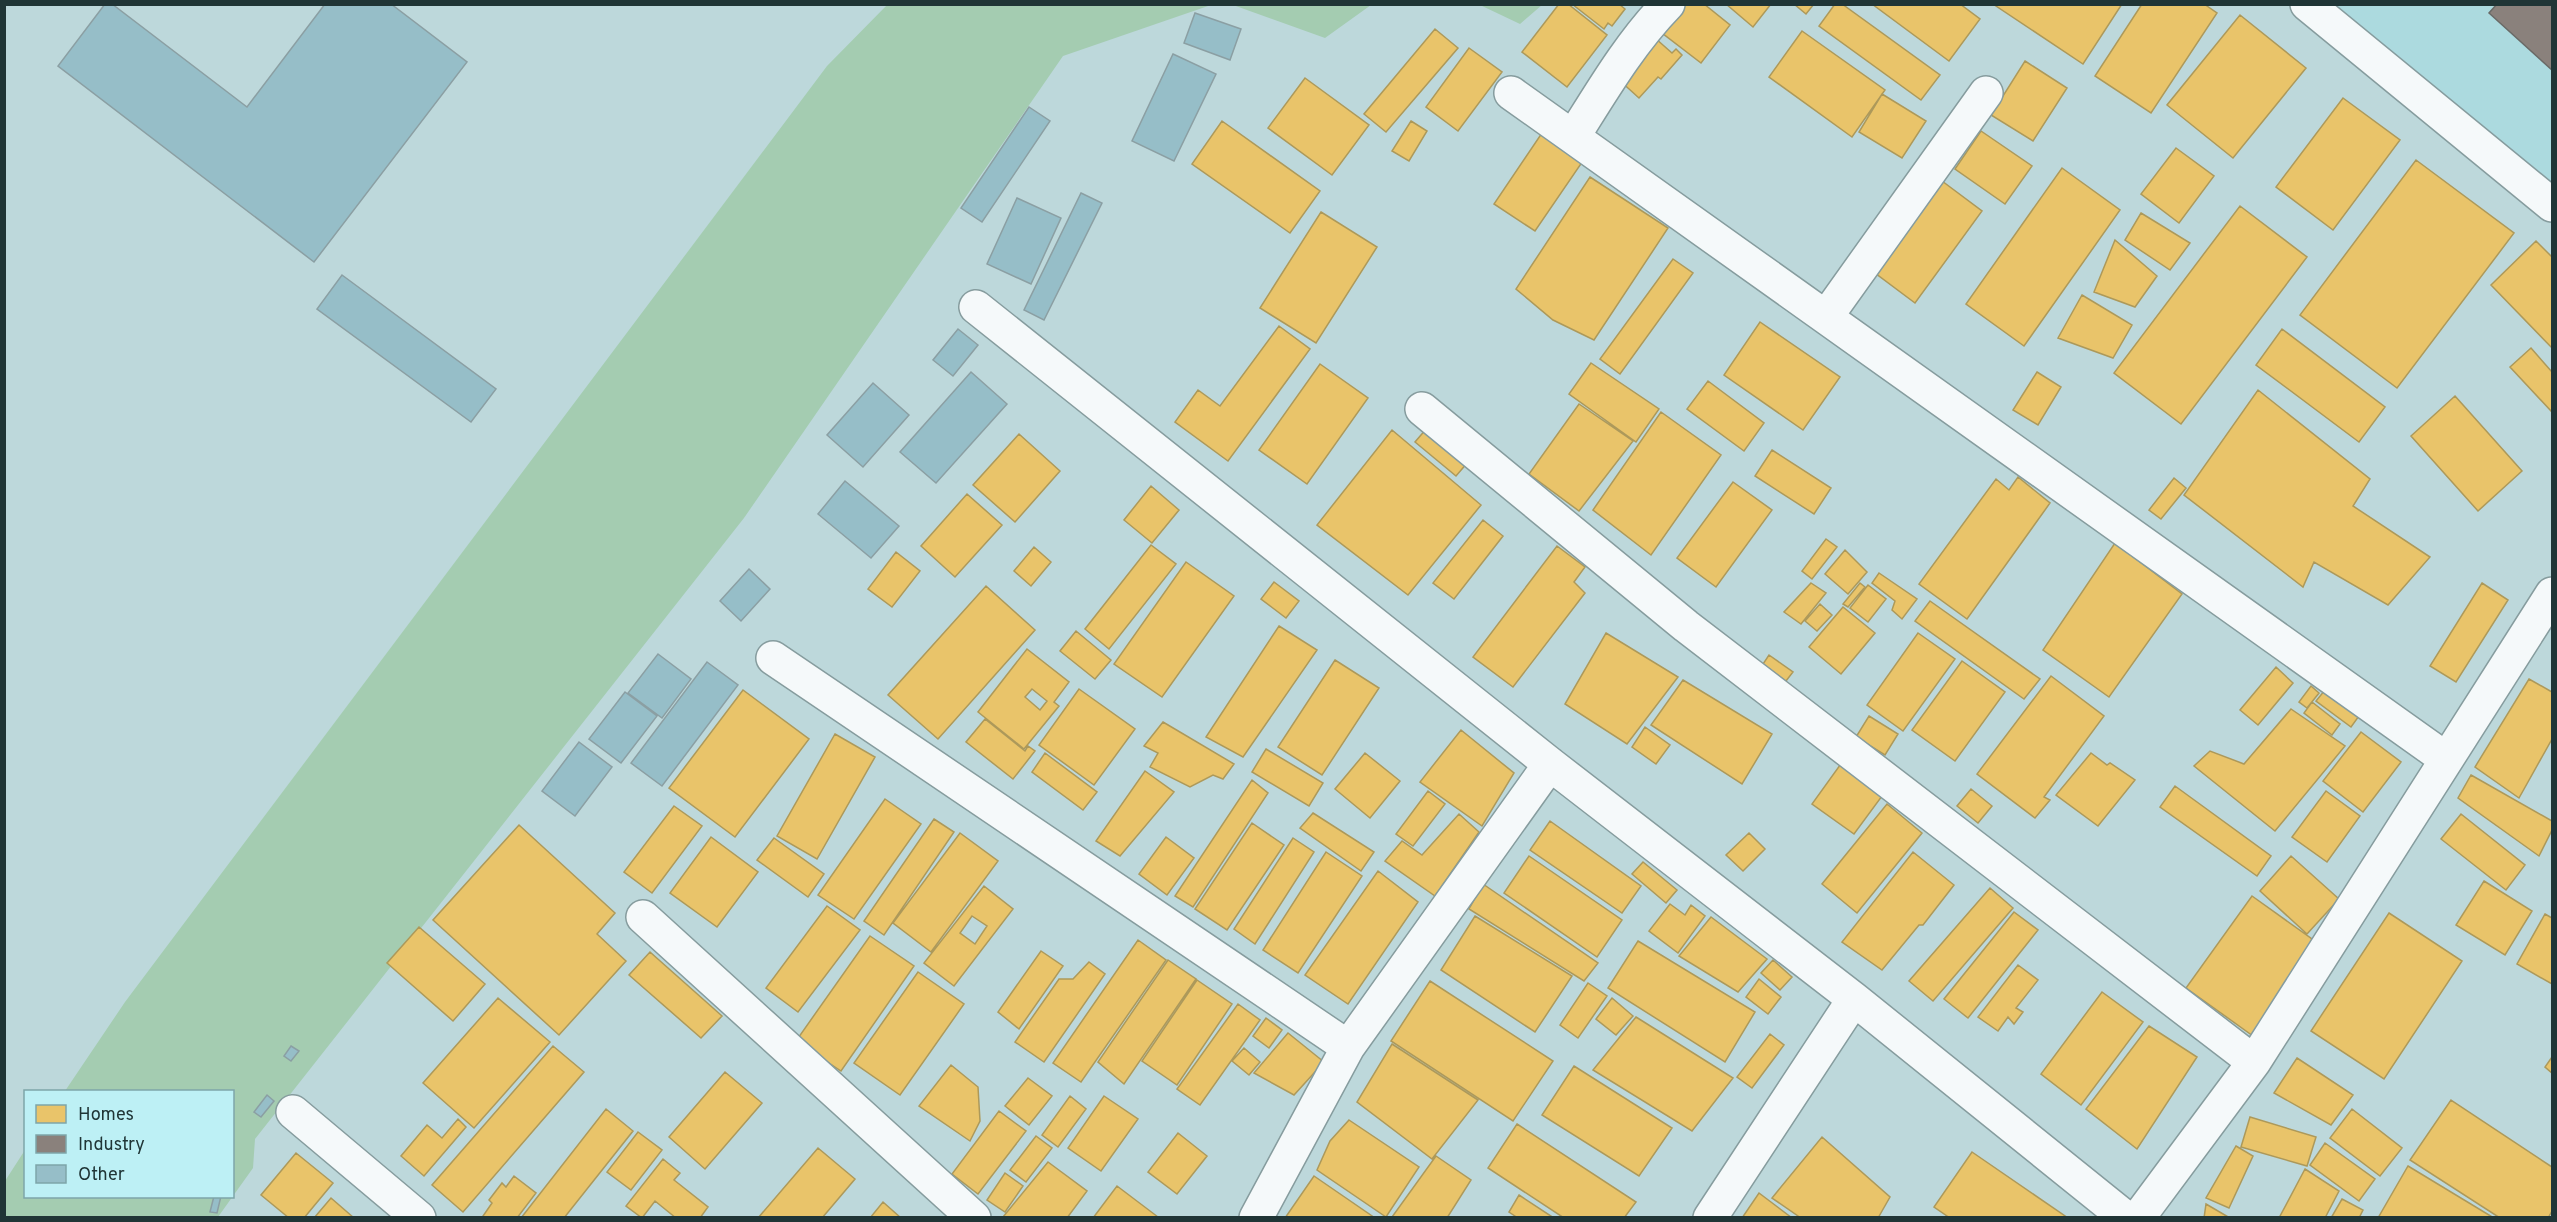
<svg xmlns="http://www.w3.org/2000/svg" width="2557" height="1222" font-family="Overpass,sans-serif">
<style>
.built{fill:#acdadf}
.green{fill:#a4ccb1}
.homes{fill:#e9c46a;stroke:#ad995a;stroke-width:1.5;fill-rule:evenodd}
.industry{fill:#8a817c;stroke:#6a6a67;stroke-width:1.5}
.building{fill:#96bec8;stroke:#8b9fa3;stroke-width:1.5}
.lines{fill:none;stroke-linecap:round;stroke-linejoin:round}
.minor-casing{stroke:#869c9e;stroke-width:36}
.minor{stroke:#f5f9fa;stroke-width:33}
</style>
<rect width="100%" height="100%" fill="#bdd8db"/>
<!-- built -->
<path class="built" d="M 2324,5 L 2552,5 L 2552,198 Z"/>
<!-- green -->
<path class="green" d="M 887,5 L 1211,5 L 1063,56 L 744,518 L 255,1139 L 253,1168 L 218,1217 L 5,1218 L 5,1181 L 25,1150 L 26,1196 L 232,1196 L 232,1092 L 65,1091 L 125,1002 L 827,66 Z
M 1233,5 L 1371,5 L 1325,38 Z
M 1480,5 L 1542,4 L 1542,5 L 1520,24 Z"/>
<!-- homes -->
<path class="homes" d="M 1559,4 L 1568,4 L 1607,35 L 1567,87 L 1522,52 Z
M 1572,4 L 1619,4 L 1625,9 L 1612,26 L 1608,23 L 1604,29 Z
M 1684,4 L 1704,4 L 1730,25 L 1701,63 L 1662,33 Z
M 1726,4 L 1771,4 L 1753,27 Z
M 1794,4 L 1814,4 L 1806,14 Z
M 1835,4 L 1842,4 L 1940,75 L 1921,100 L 1819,26 Z
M 1872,4 L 1960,4 L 1980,19 L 1949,61 Z
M 1993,4 L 2122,4 L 2083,64 Z
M 2142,4 L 2204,4 L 2217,13 L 2151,113 L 2095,76 Z
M 2240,15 L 2306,68 L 2233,158 L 2167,105 Z
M 1435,29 L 1458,48 L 1386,132 L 1364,114 Z
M 1802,31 L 1885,90 L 1852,137 L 1769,77 Z
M 1655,38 L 1672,53 L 1676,49 L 1682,55 L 1661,79 L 1658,77 L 1639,98 L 1618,79 Z
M 1469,48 L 1502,72 L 1458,131 L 1426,107 Z
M 2025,61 L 2067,88 L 2033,141 L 1991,115 Z
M 1305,78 L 1369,125 L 1332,175 L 1268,128 Z
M 1882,94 L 1926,121 L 1902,158 L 1859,132 Z
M 2343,98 L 2400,140 L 2333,230 L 2276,187 Z
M 1222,121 L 1320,191 L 1290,233 L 1192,164 Z
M 1411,121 L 1427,131 L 1409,161 L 1392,151 Z
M 1546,127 L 1587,155 L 1535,231 L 1494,204 Z
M 1981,131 L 2032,166 L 2005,204 L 1955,169 Z
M 2176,148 L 2214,176 L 2179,223 L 2141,194 Z
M 2416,160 L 2514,233 L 2397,388 L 2300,315 Z
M 2062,168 L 2120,210 L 2024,346 L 1966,304 Z
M 1590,177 L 1668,228 L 1594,340 L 1553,320 L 1516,289 Z
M 1938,178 L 1982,211 L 1915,303 L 1871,270 Z
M 2240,206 L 2307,257 L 2181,424 L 2114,373 Z
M 1321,212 L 1377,247 L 1316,343 L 1260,308 Z
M 2141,213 L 2190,243 L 2170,270 L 2125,240 Z
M 2115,240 L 2157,276 L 2135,307 L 2094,292 Z
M 2536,241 L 2552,257 L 2552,348 L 2491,285 Z
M 1673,259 L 1693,273 L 1620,374 L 1600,359 Z
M 2082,295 L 2132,325 L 2113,358 L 2058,338 Z
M 1760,322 L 1840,377 L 1803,430 L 1724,375 Z
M 1279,326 L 1310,349 L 1228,461 L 1175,422 L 1198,390 L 1220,406 Z
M 2282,329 L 2385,407 L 2359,442 L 2256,365 Z
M 2531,348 L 2552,372 L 2552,412 L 2510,367 Z
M 1591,363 L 1659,409 L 1636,442 L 1569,394 Z
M 1320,364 L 1368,398 L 1307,484 L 1259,450 Z
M 2037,372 L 2061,387 L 2038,425 L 2013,410 Z
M 1708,381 L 1764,423 L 1744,451 L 1687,409 Z
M 2258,390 L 2370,479 L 2353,506 L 2430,557 L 2388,605 L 2314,562 L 2303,587 L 2184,495 Z
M 2455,396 L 2522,471 L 2478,511 L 2411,436 Z
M 1579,404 L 1633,441 L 1579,511 L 1529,474 Z
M 1661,412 L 1721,455 L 1651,555 L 1593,510 Z
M 1427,428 L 1468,462 L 1456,476 L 1415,442 Z
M 1392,430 L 1481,505 L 1408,595 L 1317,525 Z
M 1019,434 L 1060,471 L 1015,522 L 973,485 Z
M 1772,450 L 1831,488 L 1814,514 L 1755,476 Z
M 2018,477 L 2050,503 L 1967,619 L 1919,584 L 1996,479 L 2009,490 Z
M 2174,478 L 2186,488 L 2161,519 L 2149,510 Z
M 1733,482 L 1772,510 L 1716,587 L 1677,558 Z
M 1151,486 L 1179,510 L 1152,543 L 1124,520 Z
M 967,494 L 1002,525 L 955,577 L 921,546 Z
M 1483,520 L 1503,536 L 1454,599 L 1433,583 Z
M 1826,539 L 1837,547 L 1812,579 L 1802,571 Z
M 2115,543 L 2182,594 L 2109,697 L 2043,650 Z
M 1151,545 L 1176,564 L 1109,649 L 1085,629 Z
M 1557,546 L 1585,567 L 1574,582 L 1585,593 L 1513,687 L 1473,657 Z
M 1034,547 L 1051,562 L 1031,586 L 1014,571 Z
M 1845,550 L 1867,572 L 1848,594 L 1825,574 Z
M 896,552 L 920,571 L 892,607 L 868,589 Z
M 1186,562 L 1234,596 L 1162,697 L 1114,664 Z
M 1879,573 L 1917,599 L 1902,619 L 1892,610 L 1895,601 L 1872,583 Z
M 1274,582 L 1299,601 L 1286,618 L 1261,599 Z
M 1811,583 L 1826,593 L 1801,624 L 1784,612 Z
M 1860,583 L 1865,587 L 1848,607 L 1843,604 Z
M 2482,583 L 2508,600 L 2456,682 L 2430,666 Z
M 1868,585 L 1886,599 L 1868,622 L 1850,608 Z
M 986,586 L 1035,630 L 938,739 L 888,695 Z
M 1930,601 L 2040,679 L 2024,699 L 1915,621 Z
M 1820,604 L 1832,615 L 1817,631 L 1805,621 Z
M 1843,607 L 1875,633 L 1841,674 L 1809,647 Z
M 1279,626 L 1317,650 L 1243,757 L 1206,737 Z
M 1076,631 L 1111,660 L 1095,679 L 1060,651 Z
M 1606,633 L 1678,677 L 1627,744 L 1565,704 Z
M 1918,633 L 1955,659 L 1903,731 L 1867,705 Z
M 1027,649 L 1069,682 L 1054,702 L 1059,706 L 1024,749 L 978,712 ZM 1032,689 L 1047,701 L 1040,710 L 1025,697 Z
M 1769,655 L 1793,672 L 1786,681 L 1763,664 Z
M 1335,660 L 1379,688 L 1322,775 L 1278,747 Z
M 1962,661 L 2005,692 L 1955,761 L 1912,730 Z
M 2276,667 L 2293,683 L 2258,725 L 2240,710 Z
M 2051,676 L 2104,716 L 2044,797 L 2050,800 L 2035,818 L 1977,774 Z
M 2529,679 L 2552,692 L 2552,739 L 2519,798 L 2475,767 Z
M 1683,680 L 1772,734 L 1742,784 L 1651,725 Z
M 2311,686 L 2319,693 L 2307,708 L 2299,702 Z
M 1079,689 L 1135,729 L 1094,785 L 1039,745 Z
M 743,690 L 809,739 L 735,837 L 669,788 Z
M 2325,690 L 2359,716 L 2351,727 L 2316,701 Z
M 2312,702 L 2340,724 L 2332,735 L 2304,713 Z
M 2291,709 L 2345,746 L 2275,831 L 2194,766 L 2210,751 L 2244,764 Z
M 1869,716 L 1898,734 L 1885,755 L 1856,737 Z
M 985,719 L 1025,751 L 1028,746 L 1035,751 L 1013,779 L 966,742 Z
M 1163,722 L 1234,764 L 1223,779 L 1213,775 L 1190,787 L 1150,767 L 1158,753 L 1144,746 Z
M 1645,727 L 1670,745 L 1656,764 L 1632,747 Z
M 1461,730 L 1514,773 L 1482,826 L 1420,782 Z
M 2361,732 L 2401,762 L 2363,812 L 2323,781 Z
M 835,734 L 875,757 L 817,859 L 777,836 Z
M 1266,749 L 1323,783 L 1309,806 L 1252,772 Z
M 1045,753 L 1097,792 L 1083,810 L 1032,772 Z
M 1365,753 L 1400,781 L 1370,818 L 1335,789 Z
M 2091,753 L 2107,765 L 2110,763 L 2135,780 L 2098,826 L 2056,795 Z
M 1843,761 L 1885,792 L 1854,834 L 1812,804 Z
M 1145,771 L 1174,792 L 1120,856 L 1096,841 Z
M 2471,775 L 2552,821 L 2552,830 L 2539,856 L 2458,798 Z
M 1252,780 L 1268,793 L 1193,907 L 1175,896 Z
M 2175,786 L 2271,856 L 2257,876 L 2160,807 Z
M 1971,789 L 1992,806 L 1978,823 L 1957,806 Z
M 1428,791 L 1445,804 L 1413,846 L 1396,834 Z
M 2326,791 L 2360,816 L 2327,862 L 2292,837 Z
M 885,799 L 921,824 L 854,919 L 818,895 Z
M 1887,804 L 1922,833 L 1857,913 L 1822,884 Z
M 674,806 L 702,826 L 652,893 L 624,872 Z
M 1313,813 L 1374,852 L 1361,871 L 1300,828 Z
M 1459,814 L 1479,832 L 1435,896 L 1385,861 L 1402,841 L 1422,855 Z
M 2461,814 L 2525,865 L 2506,890 L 2441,839 Z
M 934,819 L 954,832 L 884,935 L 864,921 Z
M 1550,821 L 1641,886 L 1622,913 L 1530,850 Z
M 1252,823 L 1284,845 L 1227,930 L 1195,909 Z
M 519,825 L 615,913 L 597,934 L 626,961 L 559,1035 L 433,920 Z
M 960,833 L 998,861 L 931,952 L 893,923 Z
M 1749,833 L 1765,849 L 1743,871 L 1726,855 Z
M 711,837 L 758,872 L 717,927 L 670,893 Z
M 1166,837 L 1194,858 L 1167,895 L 1139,874 Z
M 774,838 L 824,874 L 808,897 L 757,860 Z
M 1293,838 L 1314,852 L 1255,944 L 1234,929 Z
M 1326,852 L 1362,876 L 1298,973 L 1263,950 Z
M 1913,852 L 1954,885 L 1923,925 L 1919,925 L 1882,970 L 1842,942 Z
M 1529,856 L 1622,920 L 1597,957 L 1504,893 Z
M 2291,856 L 2339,899 L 2307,934 L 2260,891 Z
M 1643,862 L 1677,890 L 1666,903 L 1632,874 Z
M 1378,871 L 1418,902 L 1348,1004 L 1305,975 Z
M 2484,881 L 2532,911 L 2505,955 L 2456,925 Z
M 1483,884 L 1598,963 L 1584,981 L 1469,909 Z
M 984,886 L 1013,909 L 954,986 L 924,963 ZM 972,916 L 987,926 L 975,944 L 960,933 Z
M 1990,888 L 2013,908 L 1933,1001 L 1909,981 Z
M 2252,896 L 2319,944 L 2253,1036 L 2186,988 Z
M 1670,904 L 1685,915 L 1691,905 L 1705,916 L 1678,953 L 1649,931 Z
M 827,906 L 860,930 L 798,1012 L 766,988 Z
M 2014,912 L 2038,930 L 1968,1018 L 1944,999 Z
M 2389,913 L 2462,961 L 2384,1079 L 2311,1031 Z
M 2545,914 L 2552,918 L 2552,984 L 2517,964 Z
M 1475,916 L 1572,976 L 1535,1032 L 1441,970 Z
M 1711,917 L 1767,959 L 1738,992 L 1679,956 Z
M 419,927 L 485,984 L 453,1021 L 387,963 Z
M 870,936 L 914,966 L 841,1071 L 796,1041 Z
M 1138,940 L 1166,960 L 1081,1082 L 1053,1063 Z
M 1638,941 L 1755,1012 L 1725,1062 L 1608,988 Z
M 1041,951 L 1063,966 L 1019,1029 L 998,1012 Z
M 650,952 L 722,1016 L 701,1038 L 629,975 Z
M 1168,960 L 1196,979 L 1124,1084 L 1098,1062 Z
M 1773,960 L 1792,977 L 1780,990 L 1761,973 Z
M 1089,962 L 1105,974 L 1044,1062 L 1015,1042 L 1059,979 L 1073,979 Z
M 2018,965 L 2038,980 L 2016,1008 L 2023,1012 L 2014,1024 L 2008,1017 L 1998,1031 L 1978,1017 Z
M 918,972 L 964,1004 L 900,1095 L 854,1063 Z
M 1759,979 L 1781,997 L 1768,1014 L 1746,997 Z
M 1197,980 L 1232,1004 L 1177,1085 L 1142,1061 Z
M 1430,981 L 1553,1061 L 1513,1121 L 1391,1041 Z
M 1588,983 L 1607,996 L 1578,1038 L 1560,1025 Z
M 2102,992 L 2143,1022 L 2081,1105 L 2041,1074 Z
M 498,998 L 550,1042 L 474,1128 L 423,1083 Z
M 1612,998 L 1633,1016 L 1616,1035 L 1596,1019 Z
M 1238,1004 L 1260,1020 L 1200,1105 L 1177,1089 Z
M 1636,1017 L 1733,1078 L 1692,1131 L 1593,1070 Z
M 1266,1018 L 1282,1030 L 1269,1048 L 1253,1036 Z
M 2149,1026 L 2197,1057 L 2137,1149 L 2086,1109 Z
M 1288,1033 L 1324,1062 L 1294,1095 L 1254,1073 Z
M 1770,1034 L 1784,1045 L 1752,1088 L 1737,1077 Z
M 1392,1044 L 1478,1100 L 1432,1159 L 1357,1102 Z
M 553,1046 L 584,1072 L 463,1212 L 432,1185 Z
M 1244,1048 L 1260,1062 L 1249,1075 L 1232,1061 Z
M 2552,1057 L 2552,1073 L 2545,1067 Z
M 2297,1058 L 2353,1095 L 2331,1125 L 2274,1093 Z
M 951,1065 L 978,1087 L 980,1121 L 970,1141 L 919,1106 Z
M 1574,1066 L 1672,1128 L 1639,1176 L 1542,1115 Z
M 725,1072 L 762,1103 L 705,1169 L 669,1137 Z
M 1028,1078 L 1052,1096 L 1029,1125 L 1005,1106 Z
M 1070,1096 L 1086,1109 L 1058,1147 L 1042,1135 Z
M 1104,1096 L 1138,1119 L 1101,1171 L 1068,1148 Z
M 2451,1100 L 2552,1167 L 2552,1211 L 2548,1218 L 2500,1218 L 2410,1160 Z
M 606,1109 L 633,1131 L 564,1218 L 521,1218 Z
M 2352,1109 L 2402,1148 L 2380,1176 L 2330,1138 Z
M 999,1111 L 1026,1131 L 978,1194 L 952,1174 Z
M 2250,1117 L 2316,1137 L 2307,1166 L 2241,1147 Z
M 458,1119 L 466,1127 L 424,1176 L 401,1156 L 427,1125 L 442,1138 Z
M 1349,1120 L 1419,1167 L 1386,1217 L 1317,1170 L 1330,1141 Z
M 1517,1124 L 1636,1202 L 1624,1218 L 1564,1218 L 1488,1168 Z
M 638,1132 L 662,1150 L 631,1190 L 607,1172 Z
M 1178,1133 L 1207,1156 L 1177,1194 L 1148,1172 Z
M 1036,1136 L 1052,1148 L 1026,1182 L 1010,1170 Z
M 1822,1137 L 1890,1197 L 1878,1218 L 1801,1218 L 1772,1198 Z
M 2325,1143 L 2375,1179 L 2359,1201 L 2310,1165 Z
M 2236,1146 L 2253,1156 L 2229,1208 L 2206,1198 Z
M 818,1148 L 855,1179 L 822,1218 L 758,1218 Z
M 1972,1152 L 2068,1218 L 1950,1218 L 1934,1207 Z
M 296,1153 L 333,1183 L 304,1218 L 289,1218 L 261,1195 Z
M 1436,1156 L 1471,1180 L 1447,1218 L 1392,1217 Z
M 663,1159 L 680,1173 L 674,1180 L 708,1207 L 700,1218 L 676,1218 L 655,1201 L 642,1218 L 626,1206 Z
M 1048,1162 L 1087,1191 L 1067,1218 L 1003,1217 Z
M 2408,1166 L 2494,1218 L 2378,1218 Z
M 2305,1169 L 2339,1191 L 2325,1218 L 2279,1218 Z
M 1005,1173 L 1023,1186 L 1005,1212 L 987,1200 Z
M 514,1176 L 536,1193 L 517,1218 L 486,1218 L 483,1216 L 492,1203 L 489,1200 L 502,1183 L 506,1187 Z
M 1314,1176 L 1375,1218 L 1285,1218 Z
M 1117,1186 L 1158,1217 L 1158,1218 L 1093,1218 Z
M 1759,1193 L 1792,1218 L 1742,1218 Z
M 1519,1195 L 1554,1218 L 1518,1218 L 1509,1212 Z
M 331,1198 L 354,1218 L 314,1218 Z
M 2342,1199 L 2363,1210 L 2359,1218 L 2331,1218 Z
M 883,1202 L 901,1218 L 870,1218 Z
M 2206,1204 L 2230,1218 L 2204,1218 Z"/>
<!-- industry -->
<path class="industry" d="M 2497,4 L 2552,4 L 2552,70 L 2489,13 Z"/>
<!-- building -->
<path class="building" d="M 105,4 L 112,4 L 247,107 L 325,4 L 391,4 L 467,62 L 314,262 L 58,66 Z
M 1195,13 L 1241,29 L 1230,60 L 1184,43 Z
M 1173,54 L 1216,74 L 1174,161 L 1132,141 Z
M 1029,107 L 1050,121 L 982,222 L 961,208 Z
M 1081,193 L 1102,203 L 1044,320 L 1024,310 Z
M 1017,198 L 1061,218 L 1031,284 L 987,264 Z
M 342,275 L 496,389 L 471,422 L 317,309 Z
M 958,329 L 978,345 L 953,376 L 933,360 Z
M 971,372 L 1007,404 L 936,483 L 900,452 Z
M 873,383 L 909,415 L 863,467 L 827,435 Z
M 845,481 L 899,526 L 871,558 L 818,514 Z
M 749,569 L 770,589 L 741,621 L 720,601 Z
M 658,654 L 691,679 L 662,718 L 628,693 Z
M 707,662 L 738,685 L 662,786 L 631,763 Z
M 625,692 L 657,716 L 621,763 L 589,739 Z
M 579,742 L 612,767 L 575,816 L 542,791 Z
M 291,1046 L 299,1051 L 291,1061 L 284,1056 Z
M 267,1095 L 274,1101 L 261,1117 L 254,1112 Z
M 214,1196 L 221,1196 L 217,1213 L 210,1212 Z"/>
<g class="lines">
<!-- minor casing -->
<g class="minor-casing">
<path id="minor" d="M 2307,4 L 2552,205
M 1511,93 L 2446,759
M 1573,137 C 1602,91 1630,43 1668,4
M 976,307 L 1550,764 L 1854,999 L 2126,1218
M 1826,317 L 1986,93
M 1422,409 L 1686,626 L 2254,1062
M 773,658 L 1348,1047
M 643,917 L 974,1218
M 293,1112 L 419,1218
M 1256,1218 L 1348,1047 L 1550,764
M 1710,1218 L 1854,999
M 2138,1218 L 2254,1062 L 2552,594"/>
</g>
<!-- minor -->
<use href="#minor" class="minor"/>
</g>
<!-- border -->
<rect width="2557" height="1222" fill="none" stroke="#203536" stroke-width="12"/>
<!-- legend -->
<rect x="24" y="1090" width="210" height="108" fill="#bdf0f5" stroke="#7ea5a9" stroke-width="1.5"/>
<rect x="36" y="1105" width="30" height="18" fill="#e9c46a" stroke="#7ea5a9" stroke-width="1.5"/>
<text x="78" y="1120" font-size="18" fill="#203536">Homes</text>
<rect x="36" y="1135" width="30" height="18" fill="#8a817c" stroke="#7ea5a9" stroke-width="1.5"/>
<text x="78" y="1150" font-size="18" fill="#203536">Industry</text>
<rect x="36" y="1165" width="30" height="18" fill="#96bec8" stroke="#7ea5a9" stroke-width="1.5"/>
<text x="78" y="1180" font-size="18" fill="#203536">Other</text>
</svg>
